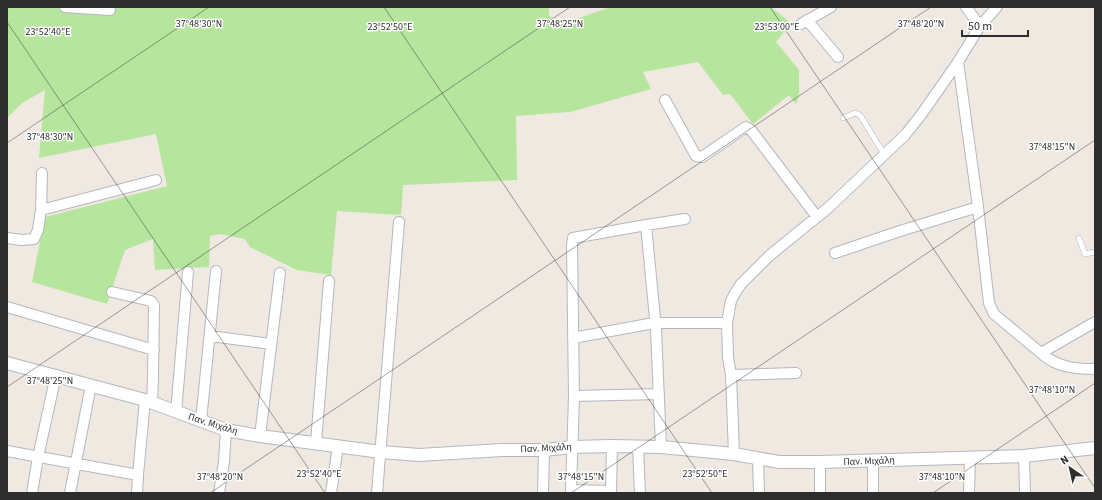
<svg xmlns="http://www.w3.org/2000/svg" width="1102" height="500" font-family="'Source Sans 3',sans-serif">
<style>
.grass{fill:#b6e59e}
.lines{fill:none;stroke-linecap:round;stroke-linejoin:round}
.service-casing{stroke:#b4b7c1;stroke-width:6}
.minor-casing{stroke:#b4b7c1;stroke-width:12}
.tertiary-casing{stroke:#b4b7c1;stroke-width:14}
.service{stroke:#fff;stroke-width:5}
.minor{stroke:#fff;stroke-width:10}
.tertiary{stroke:#fff;stroke-width:12}
.ticks{fill:none;stroke:#2e2e2e;stroke-width:1;stroke-opacity:0.45}
.labels{text-anchor:middle;dominant-baseline:central;stroke-width:3;stroke-linejoin:round;paint-order:stroke}
.street-label{font-size:10px;fill:#2e2e2e;stroke:#fff}
.ticks-label{font-size:10px;text-anchor:middle;fill:#2e2e2e;stroke:#fff;stroke-width:3;stroke-linejoin:round;paint-order:stroke}
</style>
<rect width="100%" height="100%" fill="#efe9e1"/>
<!-- grass -->
<path class="grass" d="M 7,7 L 549,7 L 549,16 L 564,23 L 611,7 L 771,7 L 791,23 L 776,42 L 799,70 L 799,94 L 796,104 L 789,95 L 753,124 L 730,94 L 723,95 L 698,62 L 643,72 L 651,89 L 570,112 L 516,116 L 517,180 L 403,185 L 401,215 L 337,211 L 331,275 L 297,270 L 250,247 L 245,239 L 220,234 L 210,236 L 209,267 L 155,270 L 153,239 L 125,250 L 107,304 L 32,282 L 45,217 L 167,186 L 156,134 L 39,158 L 45,90 L 22,103 L 7,118 Z"/>
<g class="lines">
<!-- service casing -->
<g class="service-casing">
<path id="service" d="M 843,118 L 855,113 L 860,115 L 884,154
M 1079,238 L 1085,254 L 1095,252"/>
</g>
<!-- minor casing -->
<g class="minor-casing">
<path id="minor" d="M 65,7 L 110,10
M 966,7 L 980,26
M 807,20 L 838,57
M 801,24 L 831,7
M 665,100 L 696,156 L 702,157 L 746,127 L 751,130 L 817,217
M 978,207 L 989,303 L 994,314 L 1041,353 L 1095,322
M 41,210 L 42,173
M 646,225 L 656,329 L 661,447
M 7,238 L 21,240 L 34,239 L 38,230 L 41,210 L 156,180
M 835,253 L 900,231 L 978,207 L 958,62
M 112,292 L 151,301 L 154,305 L 153,378 L 152,403
M 7,307 L 154,350
M 210,336 L 271,344
M 573,338 L 654,323 L 727,323
M 1041,353 C 1056,367 1075,369 1095,369
M 731,375 L 796,373
M 574,396 L 659,394
M 176,412 L 188,272
M 201,421 L 216,271
M 260,436 L 280,273
M 316,443 L 329,281
M 612,446 L 611,491 L 571,490 L 574,396 L 572,245 L 573,238 L 646,225 L 685,219
M 638,446 L 640,493
M 7,451 L 138,475 L 145,400
M 734,454 L 731,375 L 728,357 L 727,323 L 731,301 L 735,293 L 741,284 L 769,256 L 828,208 L 905,135 L 921,115 L 958,62 L 980,26 L 997,7
M 1024,456 L 1025,493
M 758,458 L 759,493
M 873,461 L 873,493
M 820,462 L 820,493
M 32,493 L 38,457 L 56,375
M 70,493 L 91,385
M 137,493 L 138,475
M 219,493 L 224,462 L 226,430
M 331,493 L 338,446
M 377,493 L 399,222
M 543,493 L 544,450
M 969,493 L 970,457"/>
</g>
<!-- tertiary casing -->
<g class="tertiary-casing">
<path id="tertiary" d="M 7,363 L 145,400 L 226,430 L 260,436 L 381,452 L 419,455 L 502,450 L 544,450 L 572,447 L 612,446 L 661,447 L 734,454 L 779,462 L 820,462 L 1024,456 L 1095,448"/>
</g>
<!-- service -->
<use href="#service" class="service"/>
<!-- minor -->
<use href="#minor" class="minor"/>
<!-- tertiary -->
<use href="#tertiary" class="tertiary"/>
</g>
<!-- ticks -->
<path class="ticks" d="M 384,7 L 712,493M 770,7 L 1095,488M 7,22 L 325,493M 7,143 L 209,7M 7,387 L 570,7M 210,493 L 931,7M 571,493 L 1095,140M 933,493 L 1095,383"/>
<g class="labels">
<!-- street labels -->
<g class="street-label">
<text transform="translate(213 424) rotate(17)">Παν. Μιχάλη</text>
<text transform="translate(546 448) rotate(-3)">Παν. Μιχάλη</text>
<text transform="translate(869 461) rotate(-2)">Παν. Μιχάλη</text>
</g>
</g>
<g class="ticks-label">
<text x="199" y="27">37°48'30"N</text>
<text x="560" y="27">37°48'25"N</text>
<text x="921" y="27">37°48'20"N</text>
<text x="390" y="30">23°52'50"E</text>
<text x="777" y="30">23°53'00"E</text>
<text x="48" y="35">23°52'40"E</text>
<text x="50" y="140">37°48'30"N</text>
<text x="1052" y="150">37°48'15"N</text>
<text x="50" y="384">37°48'25"N</text>
<text x="1052" y="393">37°48'10"N</text>
<text x="319" y="477">23°52'40"E</text>
<text x="705" y="477">23°52'50"E</text>
<text x="220" y="480">37°48'20"N</text>
<text x="581" y="480">37°48'15"N</text>
<text x="942" y="480">37°48'10"N</text>
</g>
<!-- border -->
<rect width="1102" height="500" fill="none" stroke="#2e2e2e" stroke-width="16"/>
<!-- north arrow -->
<g transform="translate(1070 468) rotate(326)" stroke="#ffffff" stroke-width="3" paint-order="stroke">
<path d="M0-3L7 15L0 10L-7 15Z" fill="#2e2e2e"/>
<text y="-6" font-size="11" font-weight="bold" text-anchor="middle" fill="#2e2e2e">N</text>
</g>
<!-- scale -->
<path d="M962 30v6h66v-6" fill="none" stroke="#2e2e2e" stroke-width="2"/>
<text x="968" y="30" font-size="12" fill="#2e2e2e" stroke="#ffffff" stroke-width="3" paint-order="stroke">50 m</text>
</svg>
